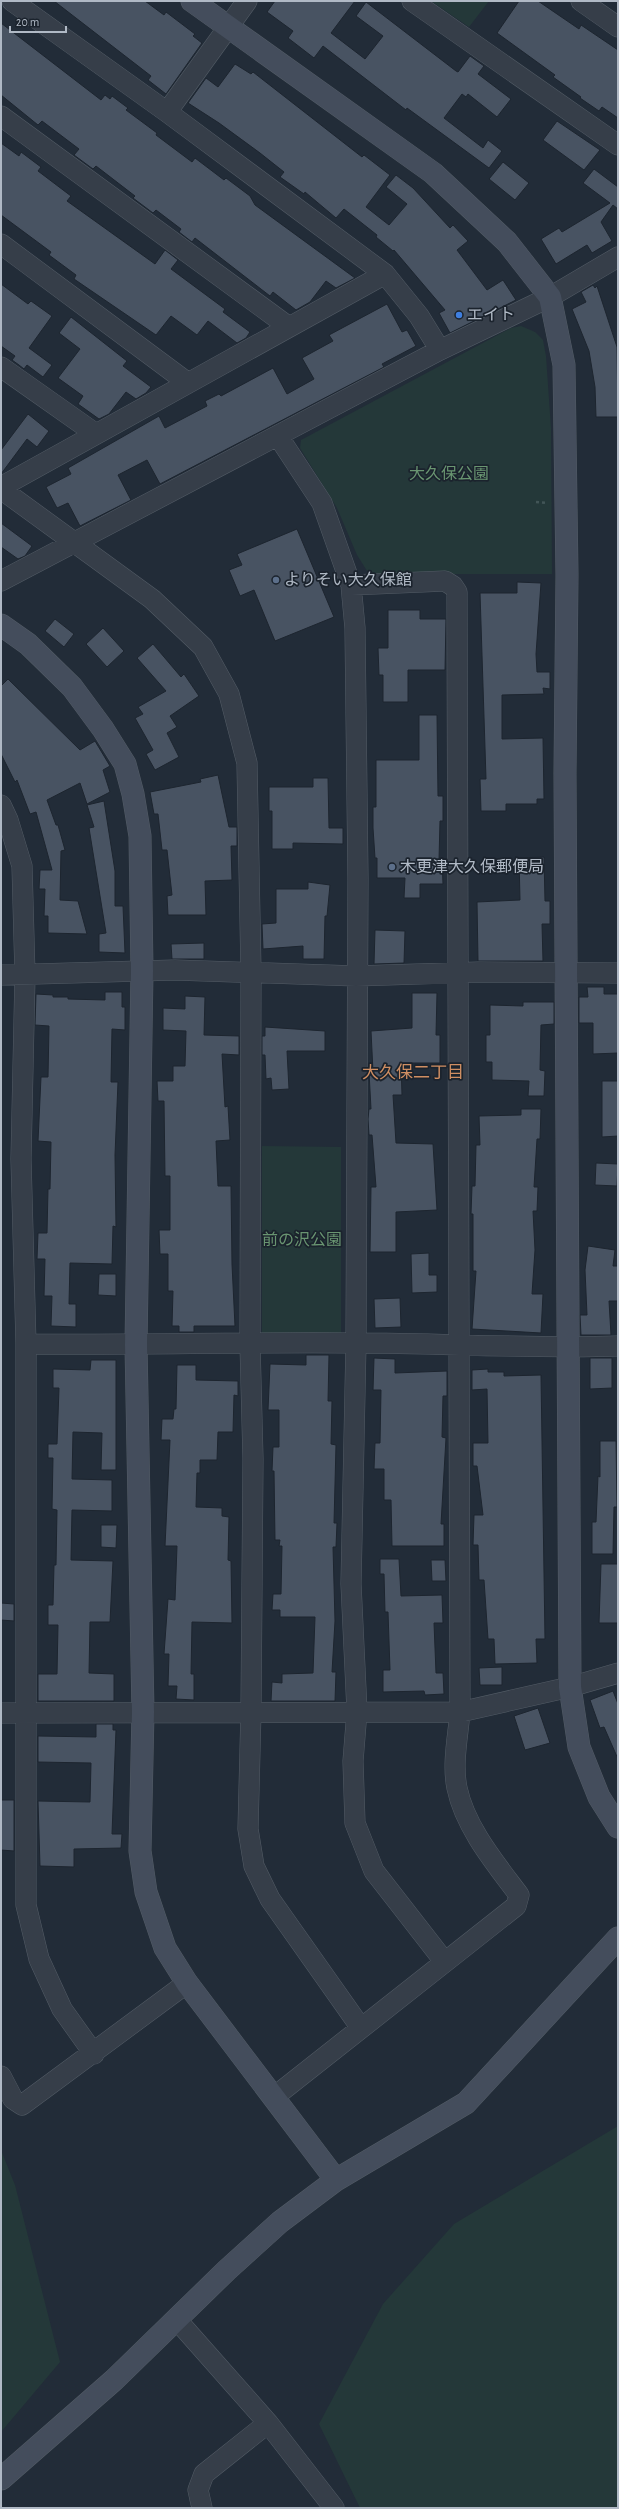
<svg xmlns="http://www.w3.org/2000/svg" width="619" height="2509" font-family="'Alegreya Sans','Noto Sans JP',sans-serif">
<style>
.green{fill:#243839}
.building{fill:#485362;stroke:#1d252f}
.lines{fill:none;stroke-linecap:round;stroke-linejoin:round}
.street-casing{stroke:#535c66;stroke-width:21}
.secondary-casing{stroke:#535c66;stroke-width:23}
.path{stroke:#425557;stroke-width:2.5;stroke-dasharray:3 3;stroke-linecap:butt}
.street{stroke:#363e49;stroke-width:20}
.secondary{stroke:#444d5c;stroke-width:22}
.shop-dot{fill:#3f7fe0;stroke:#1b232d;stroke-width:1.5}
.service-dot{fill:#5c6f8a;stroke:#1b232d;stroke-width:1.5}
.labels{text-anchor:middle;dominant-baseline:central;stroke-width:3.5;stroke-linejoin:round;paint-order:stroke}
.poi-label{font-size:16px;fill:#b0b9c5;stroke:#1b232d;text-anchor:start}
.park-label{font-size:16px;fill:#699571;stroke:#1b232d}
.neighbourhood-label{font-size:17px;fill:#cf8e62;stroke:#1b232d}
</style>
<rect width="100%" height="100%" fill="#222c38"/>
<!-- green -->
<path class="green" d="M 431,1 L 489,1 L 469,27 Z
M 521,326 L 535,332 L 543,340 L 546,356 L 551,428 L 552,574 L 369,574 L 357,555 L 337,508 L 300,448 L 301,440 L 511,328 Z
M 262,1146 L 341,1147 L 341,1333 L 262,1333 Z
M 618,2126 L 618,2508 L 360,2508 L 319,2424 L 383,2304 L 454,2224 Z
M 1,2150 L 15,2185 L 60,2362 L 1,2432 Z"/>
<!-- building -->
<path class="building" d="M 54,1 L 145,1 L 164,15 L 166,12 L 195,34 L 193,36 L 202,43 L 166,94 L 148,80 L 151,76 Z
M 275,1 L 355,1 L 331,33 L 365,59 L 383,36 L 356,16 L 366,2 L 456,71 L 458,72 L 470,56 L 484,66 L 478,74 L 511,99 L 497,117 L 468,94 L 466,97 L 462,94 L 444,118 L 483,148 L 488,140 L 502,151 L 489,168 L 407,108 L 406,110 L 323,46 L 314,58 L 288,38 L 293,31 L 267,12 Z
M 519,1 L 538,1 L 579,29 L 581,25 L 618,50 L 618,118 L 602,107 L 599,111 L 580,98 L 581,97 L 553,77 L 555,75 L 497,33 Z
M 1,23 L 101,100 L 105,95 L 110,99 L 112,96 L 128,108 L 126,110 L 157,133 L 156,135 L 192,162 L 195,158 L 224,180 L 226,178 L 250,196 L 255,205 L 355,278 L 336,288 L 326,281 L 310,302 L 296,310 L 273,292 L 270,296 L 195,238 L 192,242 L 179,232 L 181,229 L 156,210 L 153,213 L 133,198 L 135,196 L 96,166 L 93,169 L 74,155 L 79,149 L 42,121 L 38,125 L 1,95 Z
M 235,64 L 251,74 L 253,72 L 362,157 L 364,155 L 390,175 L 366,207 L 389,225 L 407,204 L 386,187 L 396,175 L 413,188 L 450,228 L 453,225 L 468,241 L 457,250 L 487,290 L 503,280 L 516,300 L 450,333 L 439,313 L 445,310 L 394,250 L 393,251 L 376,237 L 377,235 L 344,209 L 336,218 L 305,192 L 304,194 L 280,177 L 284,172 L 260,153 L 219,123 L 188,103 L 206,78 L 218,87 Z
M 557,121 L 600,150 L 584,170 L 543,140 Z
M 1,143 L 19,156 L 21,152 L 41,167 L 38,171 L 71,196 L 67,201 L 155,264 L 165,250 L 178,260 L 171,269 L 225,309 L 223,312 L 250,332 L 246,338 L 237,343 L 208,321 L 197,335 L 171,316 L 156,335 L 74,279 L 76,275 L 49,255 L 51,252 L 1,215 Z
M 503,162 L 529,183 L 515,200 L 489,179 Z
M 594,169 L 618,187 L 618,209 L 613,205 L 601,222 L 612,241 L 592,253 L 587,245 L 556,264 L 541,239 L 559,228 L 562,232 L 610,203 L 583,183 Z
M 1,284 L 28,304 L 31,301 L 52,316 L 29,348 L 52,365 L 43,377 L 27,365 L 24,369 L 19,365 L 12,360 L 15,356 L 1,346 Z
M 593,285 L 595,288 L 597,286 L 617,347 L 618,417 L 596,417 L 595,387 L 589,351 L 572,309 L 586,302 L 581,292 Z
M 387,304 L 402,332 L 407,330 L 416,346 L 382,364 L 384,367 L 160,484 L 147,460 L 118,475 L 131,500 L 80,526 L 68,503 L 57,508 L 46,487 L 71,474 L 68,468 L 159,416 L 165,428 L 207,406 L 205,401 L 219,394 L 221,396 L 273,368 L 287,394 L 314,379 L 302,358 L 333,341 L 329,335 Z
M 71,317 L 127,361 L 123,366 L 151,387 L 146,393 L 136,399 L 126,392 L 109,414 L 99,419 L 78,404 L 83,396 L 58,378 L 80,349 L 59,333 Z
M 28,414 L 49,431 L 37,447 L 27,439 L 1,474 L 1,450 Z
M 1,523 L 32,546 L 25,556 L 18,559 L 1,547 Z
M 297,529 L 334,617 L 275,641 L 254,590 L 240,596 L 229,570 L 242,565 L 237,554 Z
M 517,582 L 541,583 L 536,654 L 537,672 L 550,672 L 550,689 L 543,688 L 544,694 L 502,695 L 502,739 L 543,738 L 544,799 L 537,799 L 537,804 L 506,804 L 506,811 L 481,811 L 480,779 L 486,779 L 480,593 L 517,593 Z
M 388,610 L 420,610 L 420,619 L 446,619 L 445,670 L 408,670 L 408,702 L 383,702 L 383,675 L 379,675 L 378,648 L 388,648 Z
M 55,619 L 74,634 L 64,647 L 45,631 Z
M 103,628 L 124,651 L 107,667 L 86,644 Z
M 153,644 L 181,677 L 184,674 L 199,696 L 170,716 L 177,727 L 167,733 L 179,757 L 155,770 L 146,754 L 153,750 L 135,718 L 143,714 L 138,707 L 166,691 L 137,658 Z
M 8,679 L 80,750 L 95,741 L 110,766 L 103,770 L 110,792 L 87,804 L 80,783 L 47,800 L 56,825 L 58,825 L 65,850 L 61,851 L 60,900 L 78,901 L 87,934 L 48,933 L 48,916 L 44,916 L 45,889 L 39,889 L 40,870 L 52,870 L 36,812 L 30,814 L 17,780 L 15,782 L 1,754 L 1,686 Z
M 419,715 L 437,715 L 438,796 L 443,796 L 443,821 L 440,821 L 439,860 L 442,860 L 443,884 L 420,884 L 420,898 L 404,898 L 405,878 L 377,878 L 377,858 L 375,858 L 373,828 L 373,807 L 376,807 L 376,760 L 419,760 Z
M 218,775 L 229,827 L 237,827 L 237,846 L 231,846 L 232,880 L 205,881 L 206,915 L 168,915 L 167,896 L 172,895 L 167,850 L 162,850 L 158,814 L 154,814 L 150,792 L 201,782 L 200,779 Z
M 313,778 L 328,778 L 329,828 L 343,828 L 343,844 L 293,843 L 293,849 L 272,849 L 272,811 L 269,811 L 269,787 L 313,787 Z
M 104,801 L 115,871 L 115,906 L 123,906 L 125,953 L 99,952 L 99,934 L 106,933 L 89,828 L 94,827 L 87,805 Z
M 544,857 L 545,901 L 550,901 L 550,924 L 542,924 L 543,961 L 478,961 L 477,902 L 520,900 L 519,858 Z
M 308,882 L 330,885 L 327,916 L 325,916 L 324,959 L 303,959 L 303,946 L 263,949 L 262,924 L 276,923 L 276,889 L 308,889 Z
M 375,930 L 405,931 L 404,963 L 374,964 Z
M 204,943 L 204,959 L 172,959 L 171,944 Z
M 587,987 L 604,987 L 604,994 L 618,994 L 618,1053 L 593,1054 L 593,1023 L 579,1023 L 579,997 L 588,997 Z
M 105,992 L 122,992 L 122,1007 L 125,1007 L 125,1030 L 112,1029 L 111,1082 L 118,1082 L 115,1155 L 116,1227 L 113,1226 L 112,1264 L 70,1263 L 69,1304 L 76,1304 L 76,1327 L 51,1326 L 52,1296 L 44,1296 L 45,1259 L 37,1259 L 38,1233 L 47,1233 L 48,1189 L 50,1189 L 51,1142 L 38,1141 L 41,1077 L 48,1077 L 49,1026 L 35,1025 L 36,994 L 53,995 L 53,997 L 68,997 L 68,999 L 105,1000 Z
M 412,993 L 437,993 L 436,1035 L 440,1035 L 440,1063 L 401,1063 L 402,1095 L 393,1095 L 396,1143 L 433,1144 L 437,1210 L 396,1212 L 396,1252 L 370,1252 L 371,1187 L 376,1187 L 372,1135 L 369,1135 L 368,1119 L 369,1109 L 371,1109 L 369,1072 L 373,1072 L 371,1031 L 412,1028 Z
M 185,996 L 205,997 L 204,1035 L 239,1036 L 239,1055 L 222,1054 L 225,1107 L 228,1106 L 230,1140 L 216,1141 L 218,1186 L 231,1186 L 232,1264 L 235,1326 L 194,1326 L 194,1332 L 179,1332 L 179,1326 L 172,1326 L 173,1291 L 168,1291 L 168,1254 L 160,1254 L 159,1230 L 170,1230 L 170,1176 L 165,1176 L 164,1101 L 158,1101 L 157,1081 L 173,1081 L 173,1066 L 185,1066 L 186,1031 L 163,1030 L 163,1008 L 185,1009 Z
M 523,1002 L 554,1002 L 554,1024 L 541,1025 L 540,1070 L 545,1071 L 544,1096 L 528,1096 L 529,1081 L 492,1080 L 492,1062 L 486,1062 L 486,1035 L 490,1035 L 490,1005 L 523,1006 Z
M 265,1027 L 325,1031 L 325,1051 L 287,1051 L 289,1089 L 272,1090 L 271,1078 L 266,1079 L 265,1055 L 262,1055 L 262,1036 L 265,1036 Z
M 602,1081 L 618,1081 L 618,1136 L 602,1137 Z
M 521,1109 L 541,1109 L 540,1139 L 537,1139 L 534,1187 L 538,1187 L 537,1211 L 533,1211 L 535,1250 L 532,1294 L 543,1294 L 541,1333 L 472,1329 L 476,1271 L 473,1271 L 473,1214 L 471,1214 L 472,1186 L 475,1186 L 476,1145 L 480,1145 L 479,1116 L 521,1115 Z
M 596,1163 L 618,1164 L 617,1186 L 595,1185 Z
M 588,1246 L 615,1250 L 613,1266 L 618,1266 L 618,1301 L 609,1301 L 611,1335 L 581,1335 L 580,1315 L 587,1315 L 585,1270 Z
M 429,1253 L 429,1275 L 437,1275 L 437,1292 L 412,1293 L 411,1254 Z
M 99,1274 L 116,1274 L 116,1296 L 98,1295 Z
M 400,1298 L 401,1327 L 375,1328 L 374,1299 Z
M 306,1355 L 329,1355 L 328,1401 L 332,1401 L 331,1444 L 336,1445 L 334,1523 L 337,1523 L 336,1547 L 333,1547 L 335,1621 L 332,1672 L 336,1672 L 335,1701 L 271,1701 L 272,1682 L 282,1683 L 282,1674 L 313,1673 L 315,1617 L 280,1617 L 280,1610 L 272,1610 L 273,1594 L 281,1594 L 282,1546 L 279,1546 L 280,1540 L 275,1540 L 274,1471 L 272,1471 L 273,1447 L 279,1447 L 279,1410 L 268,1410 L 270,1364 L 306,1365 Z
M 374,1358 L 395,1359 L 395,1373 L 447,1371 L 447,1396 L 443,1396 L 442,1437 L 446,1438 L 441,1524 L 444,1524 L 444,1546 L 392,1546 L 391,1500 L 384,1500 L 384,1469 L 374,1469 L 375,1443 L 380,1443 L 381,1390 L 373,1390 Z
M 590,1358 L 612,1358 L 612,1388 L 590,1389 Z
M 91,1360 L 116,1360 L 116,1470 L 101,1470 L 102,1433 L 73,1432 L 72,1479 L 112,1480 L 112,1511 L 72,1510 L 71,1560 L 113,1561 L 110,1622 L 90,1622 L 89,1673 L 114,1674 L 114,1701 L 38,1701 L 38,1674 L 57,1674 L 58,1625 L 48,1625 L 48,1605 L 53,1605 L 54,1565 L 56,1565 L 57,1510 L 52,1509 L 53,1458 L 48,1458 L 48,1444 L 57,1444 L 59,1388 L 53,1388 L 53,1369 L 90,1370 Z
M 177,1365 L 196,1365 L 196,1380 L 238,1381 L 238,1396 L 234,1395 L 233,1432 L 218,1432 L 217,1460 L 200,1460 L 200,1473 L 197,1473 L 196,1507 L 222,1508 L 222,1516 L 229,1517 L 228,1560 L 231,1561 L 232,1623 L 192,1622 L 191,1674 L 194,1674 L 194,1700 L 176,1699 L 177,1686 L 168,1686 L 169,1654 L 164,1654 L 168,1599 L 175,1600 L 177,1546 L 165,1546 L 170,1440 L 161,1440 L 162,1419 L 173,1419 L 174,1409 L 176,1409 Z
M 488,1369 L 488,1372 L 504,1372 L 504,1376 L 541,1375 L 545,1639 L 536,1639 L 537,1663 L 495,1664 L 494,1639 L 488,1639 L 484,1580 L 479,1580 L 478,1545 L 473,1545 L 474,1515 L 483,1515 L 477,1466 L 473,1466 L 473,1443 L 488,1443 L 487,1389 L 472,1390 L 472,1370 Z
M 600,1441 L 616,1441 L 617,1507 L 614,1507 L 613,1554 L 592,1554 L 592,1522 L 596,1522 L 598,1476 L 600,1477 Z
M 101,1525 L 117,1525 L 116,1548 L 101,1547 Z
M 380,1559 L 399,1559 L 401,1596 L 442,1595 L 443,1623 L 434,1623 L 436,1673 L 443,1673 L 444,1694 L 425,1695 L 424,1691 L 383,1692 L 383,1670 L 390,1670 L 388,1612 L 385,1612 L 384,1574 L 380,1574 Z
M 431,1560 L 445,1560 L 446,1581 L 432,1581 Z
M 601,1564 L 618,1564 L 618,1623 L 599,1623 Z
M 1,1603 L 14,1604 L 14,1621 L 1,1620 Z
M 502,1667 L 502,1685 L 480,1685 L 479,1668 Z
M 613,1691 L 618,1704 L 618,1759 L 604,1727 L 600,1728 L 590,1700 Z
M 538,1708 L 550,1743 L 525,1750 L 514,1716 Z
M 96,1724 L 113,1724 L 113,1730 L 116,1730 L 112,1834 L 122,1834 L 121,1848 L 74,1849 L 74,1867 L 40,1866 L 38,1801 L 90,1802 L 91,1763 L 38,1762 L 38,1736 L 96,1737 Z
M 1,1800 L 14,1800 L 14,1851 L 1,1850 Z"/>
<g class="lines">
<!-- street casing -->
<g class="street-casing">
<path id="street" d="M 12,1 L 167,112 L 385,274 L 419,316 L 440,350
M 412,1 L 618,145
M 581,1 L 618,27
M 167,112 L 247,1
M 1,116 L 289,327
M 1,244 L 188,383
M 1,367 L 96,434
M 278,436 L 322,503 L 351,585 L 355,628 L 358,879 L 356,1343 L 351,1584 L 357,1711 L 353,1761 L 355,1823 L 374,1871 L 444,1961
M 1,487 L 385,274
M 1,489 L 152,599 L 203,647 L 229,694 L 247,763 L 251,972 L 250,1344 L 253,1459 L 251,1711 L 248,1829 L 254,1866 L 270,1899 L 361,2028
M 1,581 L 440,350 L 550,297 L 618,257
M 1,805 L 8,820 L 22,866 L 25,975 L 21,1159 L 26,1344 L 26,1905 L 39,1959 L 62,2009 L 94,2054
M 1,975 L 175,970 L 356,976 L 479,972 L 618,973
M 26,1344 C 136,1345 246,1342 355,1343 C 443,1343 530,1349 618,1346
M 1,1713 L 460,1712 L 570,1687 L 618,1673
M 1,2076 L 13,2099 L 22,2105 L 187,1983
M 274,2097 L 516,1906 L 519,1895 C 495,1863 465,1827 457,1788 C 452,1764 458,1736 460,1712 L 457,592 L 453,586 L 445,581 L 351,585
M 177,2320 L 268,2423 L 334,2508
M 202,2508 L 198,2490 L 204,2474 L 268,2423"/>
</g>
<!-- secondary casing -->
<g class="secondary-casing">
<path id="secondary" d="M 192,1 L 433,173 L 507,242 L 550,297 L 564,365 L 567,575 L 565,773 L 570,1687 L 579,1747 L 599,1797 L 618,1827
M 1,625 L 28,644 L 72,687 L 103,729 L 125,764 L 133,794 L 140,836 L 142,971 L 136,1345 L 143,1712 L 140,1851 L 146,1892 L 165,1948 L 187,1983 L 336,2180
M 1,2479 L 114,2380 L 227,2270 L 280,2222 L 336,2180 L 466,2103 L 618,1938"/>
</g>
<!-- path -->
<path class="path" d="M 536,502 L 547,503"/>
<!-- street -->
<use href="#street" class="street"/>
<!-- secondary -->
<use href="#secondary" class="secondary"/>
</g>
<!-- markers -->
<circle class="shop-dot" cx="459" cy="315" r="4"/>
<g class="service-dot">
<circle cx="276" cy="580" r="4"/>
<circle cx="392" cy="867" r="4"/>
</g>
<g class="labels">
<!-- poi labels -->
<g class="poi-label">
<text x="467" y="315">エイト</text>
<text x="284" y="580">よりそい大久保館</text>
<text x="400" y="867">木更津大久保郵便局</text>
</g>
<!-- park labels -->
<g class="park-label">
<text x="449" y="474">大久保公園</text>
<text x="302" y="1240">前の沢公園</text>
</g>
<!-- neighbourhood labels -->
<g class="neighbourhood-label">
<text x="413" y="1072">大久保二丁目</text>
</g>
</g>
<!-- border -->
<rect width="619" height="2509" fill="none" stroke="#b0b9c5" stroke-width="4"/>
<!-- scale -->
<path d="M10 26v6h56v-6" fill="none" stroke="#b0b9c5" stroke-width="2"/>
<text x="16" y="26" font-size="12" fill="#b0b9c5" stroke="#1b232d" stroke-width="3" paint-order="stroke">20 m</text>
</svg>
